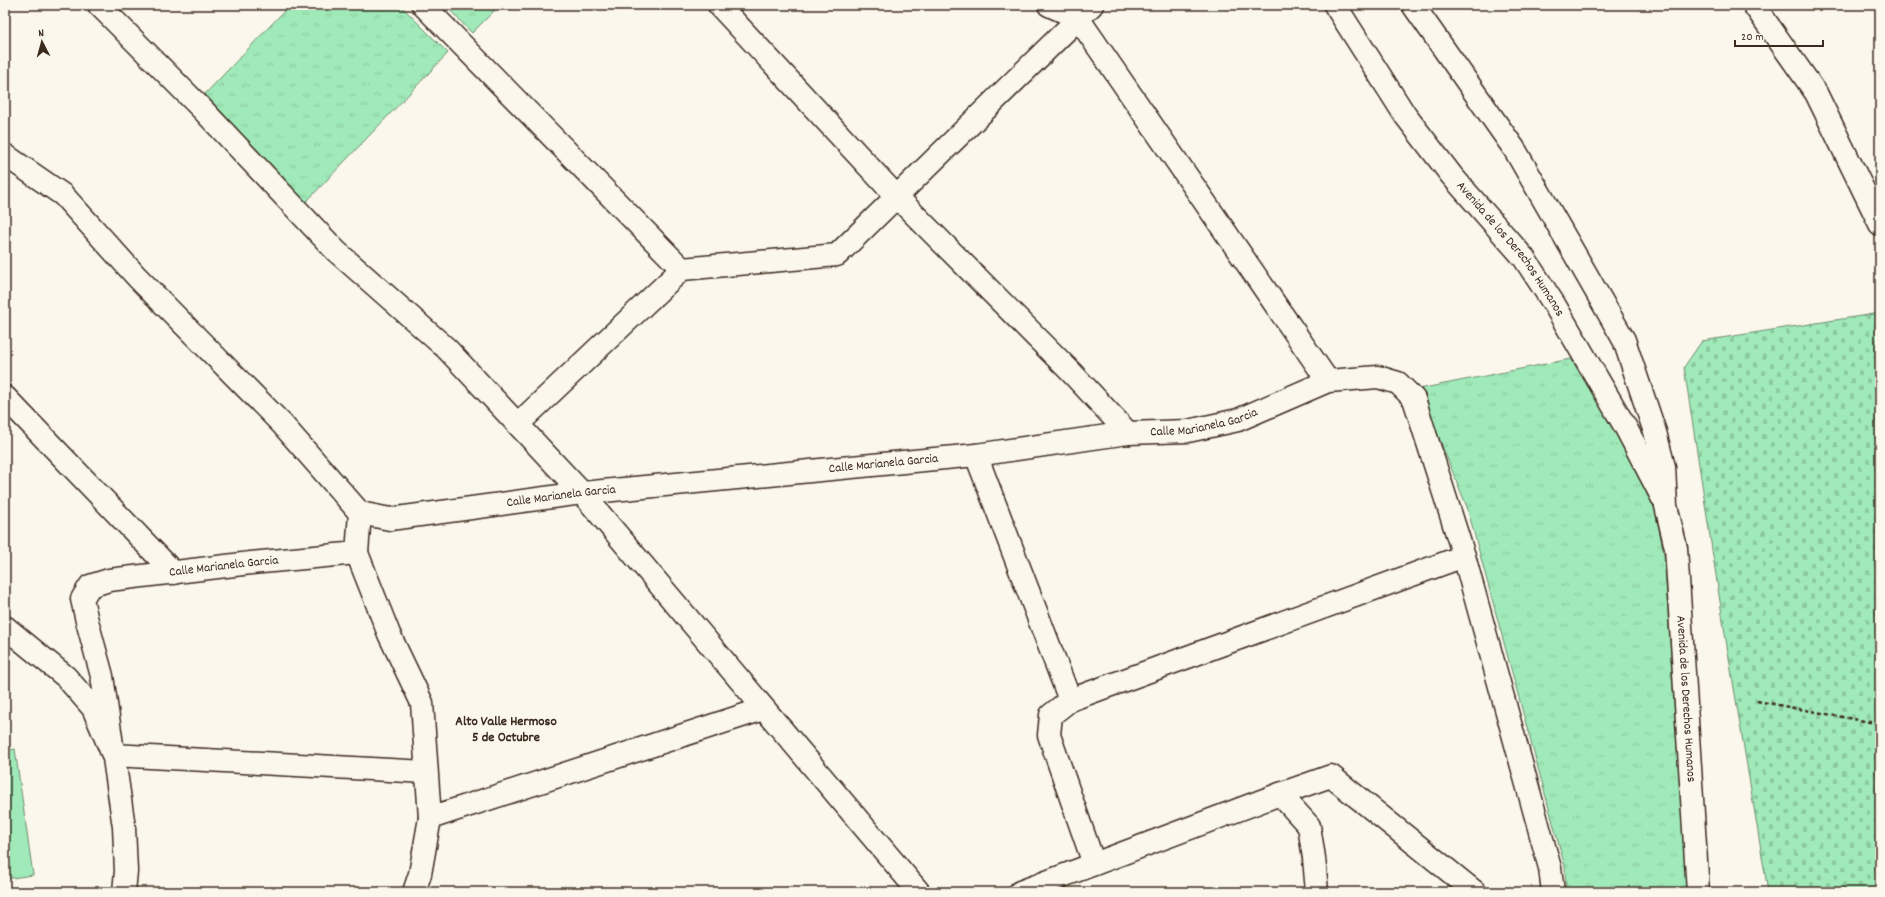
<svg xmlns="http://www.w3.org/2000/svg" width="1885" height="897" font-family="Dekko,sans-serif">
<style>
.grass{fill:url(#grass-tufts);stroke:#6e8a6c}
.cemetery{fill:url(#cemetery-stones);stroke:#6e8a6c}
.garden{fill:#a0eab9;stroke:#6e8a6c}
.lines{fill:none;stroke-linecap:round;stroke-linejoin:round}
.minor-casing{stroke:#3b2a1e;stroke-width:25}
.tertiary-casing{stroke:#3b2a1e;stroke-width:25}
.path{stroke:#3b2a1e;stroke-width:2.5;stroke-dasharray:4 3;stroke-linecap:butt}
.minor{stroke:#fbf7ec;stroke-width:22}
.tertiary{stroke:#fbf7ec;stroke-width:22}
.labels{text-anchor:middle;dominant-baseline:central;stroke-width:3.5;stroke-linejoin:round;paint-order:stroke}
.street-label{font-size:13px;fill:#3b2a1e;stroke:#fbf7ec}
.neighbourhood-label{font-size:14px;font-weight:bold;fill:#3b2a1e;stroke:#fbf7ec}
</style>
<defs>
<pattern id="grass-tufts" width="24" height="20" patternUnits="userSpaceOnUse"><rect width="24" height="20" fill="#a0eab9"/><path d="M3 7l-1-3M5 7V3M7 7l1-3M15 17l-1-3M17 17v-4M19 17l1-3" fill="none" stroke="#8bc99f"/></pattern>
<pattern id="cemetery-stones" width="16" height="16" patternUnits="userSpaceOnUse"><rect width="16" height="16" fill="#a0eab9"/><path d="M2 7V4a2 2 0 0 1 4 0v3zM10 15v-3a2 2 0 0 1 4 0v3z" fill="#8bc99f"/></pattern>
</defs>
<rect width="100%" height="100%" fill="#fbf7ec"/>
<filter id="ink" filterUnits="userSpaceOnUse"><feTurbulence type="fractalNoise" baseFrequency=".025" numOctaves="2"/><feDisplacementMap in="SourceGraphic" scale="8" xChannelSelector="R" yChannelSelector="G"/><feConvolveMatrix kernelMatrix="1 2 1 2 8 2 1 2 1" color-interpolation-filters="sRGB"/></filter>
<g filter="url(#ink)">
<!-- grass -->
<path class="grass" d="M 290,5 L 400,5 L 448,53 L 305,203 L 205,94 Z
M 445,5 L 500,5 L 472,33 Z
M 1571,359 L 1616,432 L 1655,509 L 1664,554 L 1687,892 L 1566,892 L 1565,867 L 1467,507 L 1419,389 Z"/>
<!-- cemetery -->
<path class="cemetery" d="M 1880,313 L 1880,892 L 1768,892 L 1725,634 L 1684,367 L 1702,341 Z"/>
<!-- garden -->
<path class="garden" d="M 15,749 L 33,875 L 5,879 L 5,751 Z"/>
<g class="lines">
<!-- minor casing -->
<g class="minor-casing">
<g id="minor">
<path d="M 99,5 L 203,110 L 336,251 L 447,349 L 582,493 L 919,892"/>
<path d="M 423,5 L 682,269"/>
<path d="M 1049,5 L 1078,18 L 1328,381"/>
<path id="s1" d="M 1335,5 L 1405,115 L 1452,176 L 1524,258 L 1554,304 L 1626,428 L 1662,497"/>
<path id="s2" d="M 1413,5 L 1515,150 L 1624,340 L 1655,432 L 1664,467 L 1666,506 L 1676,548 L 1698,892"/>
<path d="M 1754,5 L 1816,93 L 1880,224"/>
<path d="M 5,155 L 63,195 L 137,277 L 282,424 L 360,513"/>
<path d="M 5,397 L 174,573"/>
<path d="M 518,424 L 682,269 L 837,255 L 1092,5"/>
<path id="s3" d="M 1128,433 L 1188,431 L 1238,420 L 1328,381 L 1378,377 L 1398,383 L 1414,399 L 1464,556 L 1550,868 L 1553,892"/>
<path d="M 976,455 L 1070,700"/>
<path d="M 5,627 L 66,677 L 93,708 L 113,755 L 426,772"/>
<path d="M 1280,794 L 1331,776 L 1475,892"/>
<path d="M 430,818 L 763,709"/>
<path d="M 1094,864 L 1049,735 L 1051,715 L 1070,700 L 1464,556"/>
<path id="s4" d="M 124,892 L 126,871 L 124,827 L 102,676 L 87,621 L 82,599 L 90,586 L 109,580 L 251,563 L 357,553"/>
<path d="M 1020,892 L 1280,794 L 1309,826 L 1314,858 L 1317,892"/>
</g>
</g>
<!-- tertiary casing -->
<g class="tertiary-casing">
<g id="tertiary">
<path d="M 719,5 L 896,196 L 1071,372 L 1128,433"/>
<path id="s5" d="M 414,892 L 420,874 L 430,818 L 422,703 L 389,634 L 357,553 L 360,513 L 390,519 L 582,493 L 976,455 L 1128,433"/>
</g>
</g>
<!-- path -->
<path class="path" d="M 1757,701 L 1880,724"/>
<!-- minor -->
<use href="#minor" class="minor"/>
<!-- tertiary -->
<use href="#tertiary" class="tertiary"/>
</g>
</g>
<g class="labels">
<!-- street labels -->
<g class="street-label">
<text stroke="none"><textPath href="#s1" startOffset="301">Avenida de los Derechos Humanos</textPath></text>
<text stroke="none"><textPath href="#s3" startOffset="77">Calle Marianela Garcia</textPath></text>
<text stroke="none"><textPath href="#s5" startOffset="922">Calle Marianela Garcia</textPath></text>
<text stroke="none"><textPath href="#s5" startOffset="598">Calle Marianela Garcia</textPath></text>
<text stroke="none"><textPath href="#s4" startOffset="448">Calle Marianela Garcia</textPath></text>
<text stroke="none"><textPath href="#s2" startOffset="763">Avenida de los Derechos Humanos</textPath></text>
</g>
<!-- neighbourhood labels -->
<g class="neighbourhood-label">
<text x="506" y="722">Alto Valle Hermoso<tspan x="506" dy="16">5 de Octubre</tspan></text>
</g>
</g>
<!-- margin -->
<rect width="1885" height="897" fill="none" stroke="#fbf7ec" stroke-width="20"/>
<rect x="10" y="10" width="1865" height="877" fill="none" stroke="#3b2a1e" stroke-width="1.5" filter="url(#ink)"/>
<!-- north arrow -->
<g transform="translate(42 42) rotate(354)" stroke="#fbf7ec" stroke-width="3" paint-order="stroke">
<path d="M0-3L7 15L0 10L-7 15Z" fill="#3b2a1e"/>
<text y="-6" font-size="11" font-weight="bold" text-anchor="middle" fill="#3b2a1e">N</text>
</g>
<!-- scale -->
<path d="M1735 40v6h88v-6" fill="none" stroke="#3b2a1e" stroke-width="2"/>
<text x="1741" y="40" font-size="12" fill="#3b2a1e" stroke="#fbf7ec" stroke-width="3" paint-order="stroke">20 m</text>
</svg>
